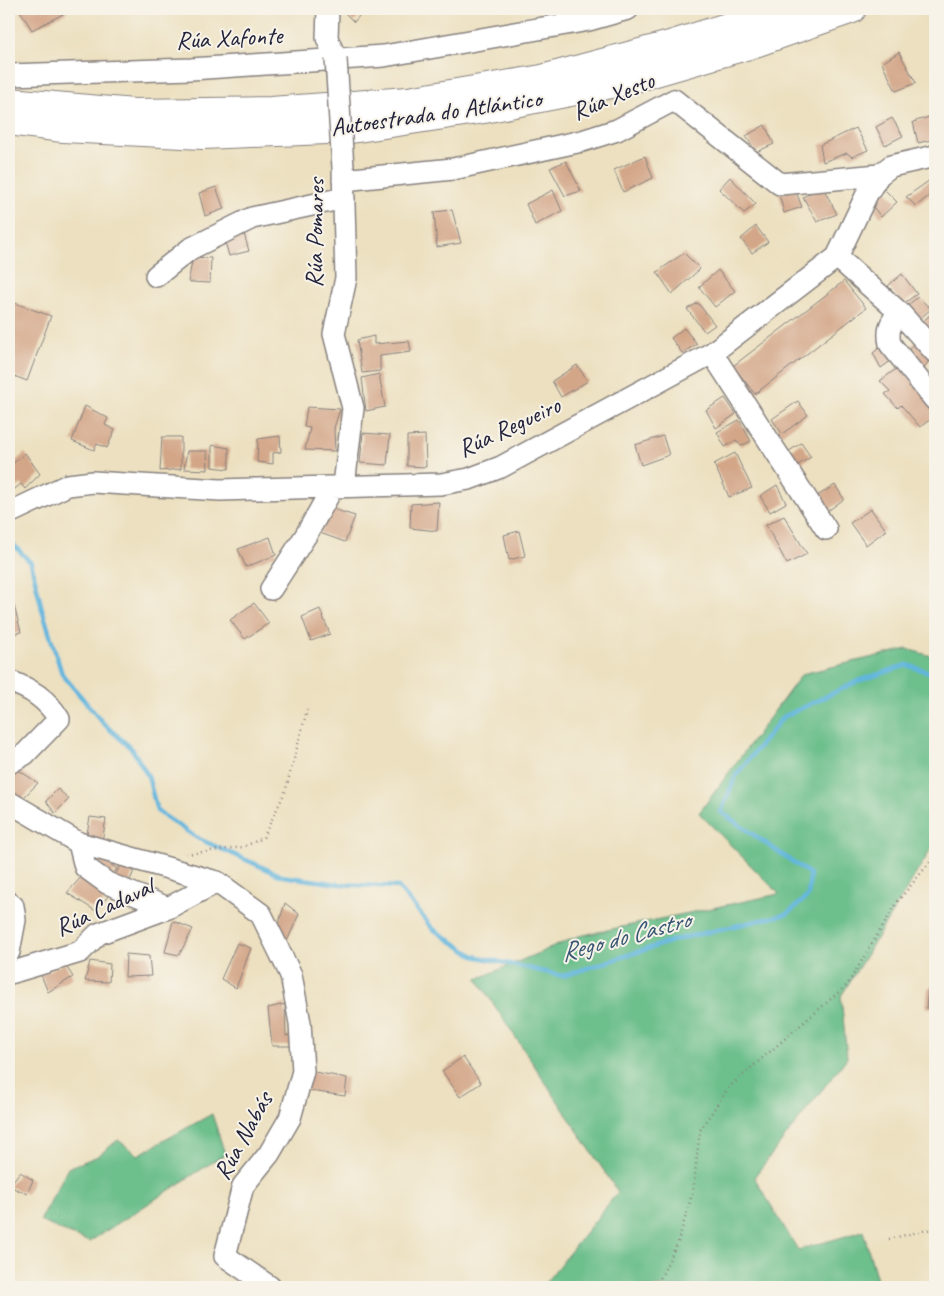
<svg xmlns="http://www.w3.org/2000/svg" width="944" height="1296" font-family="Caveat,sans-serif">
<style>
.forest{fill:#6dbf8c;stroke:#487064}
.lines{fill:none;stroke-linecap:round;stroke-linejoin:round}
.stream{stroke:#62b6de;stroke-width:4.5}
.building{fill:#d3a688}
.minor-casing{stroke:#87817e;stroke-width:24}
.highway-casing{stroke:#87817e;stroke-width:30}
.path{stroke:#87817e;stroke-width:2.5;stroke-dasharray:1 4;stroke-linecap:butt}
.minor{stroke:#fff;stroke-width:21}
.highway{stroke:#fff;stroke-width:28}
.minor-bridge-casing{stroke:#87817e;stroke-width:24;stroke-linecap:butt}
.minor-bridge{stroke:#fff;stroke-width:21}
.labels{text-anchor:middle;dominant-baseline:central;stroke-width:4;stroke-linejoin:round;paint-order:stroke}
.street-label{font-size:25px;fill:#22223b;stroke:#f7f3e8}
.water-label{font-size:26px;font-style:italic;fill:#385674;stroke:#f7f3e8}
</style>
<rect width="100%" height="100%" fill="#f7f3e8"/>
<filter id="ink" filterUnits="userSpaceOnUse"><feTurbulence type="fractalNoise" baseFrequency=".02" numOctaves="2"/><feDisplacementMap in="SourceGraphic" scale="10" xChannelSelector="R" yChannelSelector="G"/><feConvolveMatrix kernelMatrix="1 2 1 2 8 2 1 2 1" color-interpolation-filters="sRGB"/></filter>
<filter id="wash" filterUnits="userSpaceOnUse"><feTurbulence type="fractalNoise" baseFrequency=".0096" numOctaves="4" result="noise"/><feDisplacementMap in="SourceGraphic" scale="20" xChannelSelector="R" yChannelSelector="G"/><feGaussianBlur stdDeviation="1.12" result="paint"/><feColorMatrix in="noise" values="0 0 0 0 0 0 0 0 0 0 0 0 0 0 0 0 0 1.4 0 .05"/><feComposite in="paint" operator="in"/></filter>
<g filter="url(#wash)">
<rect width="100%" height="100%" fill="#ece0c0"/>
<!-- forest -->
<path class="forest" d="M 907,649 L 935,657 L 935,847 L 930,851 L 841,996 L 847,1058 L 754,1177 L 798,1250 L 863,1231 L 879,1287 L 542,1287 L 618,1192 L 477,979 L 579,936 L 779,894 L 699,813 L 802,674 Z
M 212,1114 L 225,1154 L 89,1242 L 40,1221 L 68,1168 L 98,1156 L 118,1140 L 138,1155 Z"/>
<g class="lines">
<!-- stream -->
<path class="stream" d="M 9,540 L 31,563 L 42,609 L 62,674 L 103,723 L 132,749 L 148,776 L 157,811 L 197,838 L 282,876 L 339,884 L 398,887 L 433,929 L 474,956 L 563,976 L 678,939 L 787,914 L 808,896 L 810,874 L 721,812 L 736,775 L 783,717 L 858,681 L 907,665 L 935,674"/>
</g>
<g id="blocks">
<!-- building -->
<path class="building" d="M 19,9 L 65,9 L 67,12 L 32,30 Z
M 341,9 L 365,9 L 354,22 Z
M 899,52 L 916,83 L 896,91 L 882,63 Z
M 935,115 L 935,139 L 918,143 L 913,122 Z
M 892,118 L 903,136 L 885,145 L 876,127 Z
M 765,125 L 774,144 L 756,152 L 746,136 Z
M 856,128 L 868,150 L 852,157 L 847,153 L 823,162 L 820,145 Z
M 645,156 L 653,178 L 623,192 L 614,170 Z
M 566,161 L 581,191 L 565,196 L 550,168 Z
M 730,177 L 756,204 L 744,213 L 719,189 Z
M 930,180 L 935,185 L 935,191 L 916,206 L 906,197 Z
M 822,186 L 837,214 L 817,222 L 803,197 Z
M 216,187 L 224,209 L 205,216 L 199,193 Z
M 795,189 L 802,207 L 784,213 L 779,194 Z
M 884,189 L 897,202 L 881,217 L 870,203 Z
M 553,190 L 562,211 L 535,225 L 526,204 Z
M 452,210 L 461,243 L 437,247 L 434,212 Z
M 756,226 L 768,242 L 752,253 L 741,239 Z
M 243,230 L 249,251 L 229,256 L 224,238 Z
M 684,253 L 700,269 L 672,294 L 657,272 Z
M 193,257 L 211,258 L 210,283 L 188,282 Z
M 718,270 L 735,291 L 715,307 L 699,287 Z
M 902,274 L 917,294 L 903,304 L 888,286 Z
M 844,281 L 866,308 L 755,394 L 733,366 Z
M 918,297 L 931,309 L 916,322 L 904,308 Z
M 9,301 L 51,316 L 27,381 L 9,374 Z
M 698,303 L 715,325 L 705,332 L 687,309 Z
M 932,313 L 935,316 L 935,346 L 919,325 Z
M 684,328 L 697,344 L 682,353 L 671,338 Z
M 374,336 L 374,344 L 409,341 L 411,352 L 380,356 L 380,371 L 362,373 L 357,340 Z
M 918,339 L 932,355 L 921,374 L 904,354 Z
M 884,344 L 895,358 L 881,368 L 873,353 Z
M 577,365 L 588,381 L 561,397 L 552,381 Z
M 900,366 L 935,409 L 935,416 L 920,427 L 901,405 L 898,408 L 885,394 L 890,391 L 880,381 Z
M 379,374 L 385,407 L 366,411 L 362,378 Z
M 725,398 L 736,414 L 716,428 L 706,410 Z
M 798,401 L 808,415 L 782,434 L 772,419 Z
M 85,406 L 108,418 L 105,425 L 115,430 L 107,448 L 97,444 L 94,450 L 72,441 Z
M 307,407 L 340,409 L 334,428 L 335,451 L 305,450 L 310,428 L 304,427 Z
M 739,420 L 751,441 L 741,446 L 736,440 L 725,447 L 717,432 Z
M 363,433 L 390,435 L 387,465 L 360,463 Z
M 425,435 L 426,467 L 407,466 L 407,436 Z
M 280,436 L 281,452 L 273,453 L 273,464 L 257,462 L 258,439 Z
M 663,436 L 669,455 L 641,465 L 635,445 Z
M 162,437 L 181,437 L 181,469 L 160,471 Z
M 801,443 L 811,457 L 793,468 L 785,454 Z
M 212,445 L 229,448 L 229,469 L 212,467 Z
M 187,451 L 207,451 L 208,470 L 184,469 Z
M 25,453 L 40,474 L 25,489 L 21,484 L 11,492 L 9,490 L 9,467 Z
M 735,453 L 752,488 L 729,497 L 714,464 Z
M 777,485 L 786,503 L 770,512 L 760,496 Z
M 835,485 L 844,499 L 825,513 L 814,498 Z
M 439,502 L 437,531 L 410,528 L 411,504 Z
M 333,509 L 355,516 L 345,542 L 320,533 Z
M 871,509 L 886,530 L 866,545 L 850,523 Z
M 784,516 L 807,554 L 787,564 L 766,525 Z
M 519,531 L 525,556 L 509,560 L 504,535 Z
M 270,537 L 276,555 L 246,567 L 238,549 Z
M 13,602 L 21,632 L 9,635 L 9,603 Z
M 254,603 L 269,623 L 245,639 L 230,620 Z
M 320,609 L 330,634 L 311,641 L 302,617 Z
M 14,767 L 38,783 L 17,804 L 9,798 L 9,772 Z
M 58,789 L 69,799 L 55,813 L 46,801 Z
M 90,817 L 106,819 L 102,842 L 86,839 Z
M 95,853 L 117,869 L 108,880 L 88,864 Z
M 121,865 L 134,871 L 127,887 L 112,880 Z
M 82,876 L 109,895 L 96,911 L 67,893 Z
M 285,903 L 299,914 L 285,946 L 276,932 Z
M 173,921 L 193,929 L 179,955 L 165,952 Z
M 237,943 L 251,948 L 236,988 L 221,979 Z
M 126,954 L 149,956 L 151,976 L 125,977 Z
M 90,961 L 110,964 L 109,982 L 85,981 Z
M 64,963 L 73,977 L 48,992 L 41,975 Z
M 928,988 L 935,988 L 935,1008 L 926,1008 Z
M 285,1004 L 286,1036 L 296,1033 L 297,1046 L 272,1046 L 268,1008 Z
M 463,1057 L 481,1083 L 460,1097 L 442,1071 Z
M 309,1071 L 347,1078 L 345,1096 L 303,1090 Z
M 20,1172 L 33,1180 L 27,1194 L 9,1186 Z"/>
</g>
</g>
<g filter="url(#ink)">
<use href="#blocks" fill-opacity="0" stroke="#87817e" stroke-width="1"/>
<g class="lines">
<!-- minor casing -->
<g class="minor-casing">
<path id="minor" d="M 328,9 L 327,38 L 336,59
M 9,75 L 191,69 L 384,56 L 589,20 L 628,9
M 343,168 L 346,278 L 334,334 L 353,408 L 344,486
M 343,180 L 453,169 L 582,141 L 617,130 L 674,100 L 780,184 L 879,175
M 837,257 L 900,313 L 935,352
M 156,276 L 190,249 L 252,218 L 344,198
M 900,313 C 890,321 887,331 890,344 L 935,400
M 712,353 L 826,529
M 9,513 L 68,485 L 93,482 L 220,490 L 441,484 L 469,479 L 501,467 L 712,353 L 837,257 L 867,194 L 879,175 L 891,166 L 935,156
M 271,589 L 306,535 L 333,487
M 9,681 C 31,689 47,699 59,719 L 25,754 L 9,763
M 9,802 L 79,843 L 217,882 L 261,914 L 291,975 L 300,1023 L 303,1071 L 290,1118 L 269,1154 L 243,1186 L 225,1256 L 270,1287
M 79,843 L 85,867 L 107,883 L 168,908
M 9,903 L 13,906 L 15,920 L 9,952
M 10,973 L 80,952 L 98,934 L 168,908 L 217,882"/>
</g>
<!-- highway casing -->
<g class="highway-casing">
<path id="highway" d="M 9,102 L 134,113 L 271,111 L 408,101 L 542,79 L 670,45 L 784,9
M 9,121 L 63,128 L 203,135 L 351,129 L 484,109 L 621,82 L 752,44 L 852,9"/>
</g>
<!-- path -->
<path class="path" d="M 186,854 L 243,847 L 263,838 L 285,792 L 308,707
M 889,1239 L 935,1228
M 656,1287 L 678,1242 L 693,1191 L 700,1130 L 729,1087 L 847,985 L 898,901 L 935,856"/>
<!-- minor -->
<use href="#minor" class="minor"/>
<!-- highway -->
<use href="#highway" class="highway"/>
<!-- minor-bridge casing -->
<g class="minor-bridge-casing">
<path id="minor-bridge" d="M 336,59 L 343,168"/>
</g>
<!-- minor-bridge -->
<use href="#minor-bridge" class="minor-bridge"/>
</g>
</g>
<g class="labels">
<!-- street labels -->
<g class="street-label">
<text transform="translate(229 38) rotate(-3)">Rúa Xafonte</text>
<text transform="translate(613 96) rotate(-23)">Rúa Xesto</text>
<text transform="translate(436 113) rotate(-8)">Autoestrada do Atlántico</text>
<text transform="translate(315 233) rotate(-89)">Rúa Pomares</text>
<text transform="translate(509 427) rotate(-25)">Rúa Regueiro</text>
<text transform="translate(104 907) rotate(-25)">Rúa Cadaval</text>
<text transform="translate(243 1136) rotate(-61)">Rúa Nabás</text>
</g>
<!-- water labels -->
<g class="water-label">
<text transform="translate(625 936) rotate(-15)">Rego do Castro</text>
</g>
</g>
<!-- margin -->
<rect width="944" height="1296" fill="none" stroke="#f7f3e8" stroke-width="30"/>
</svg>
